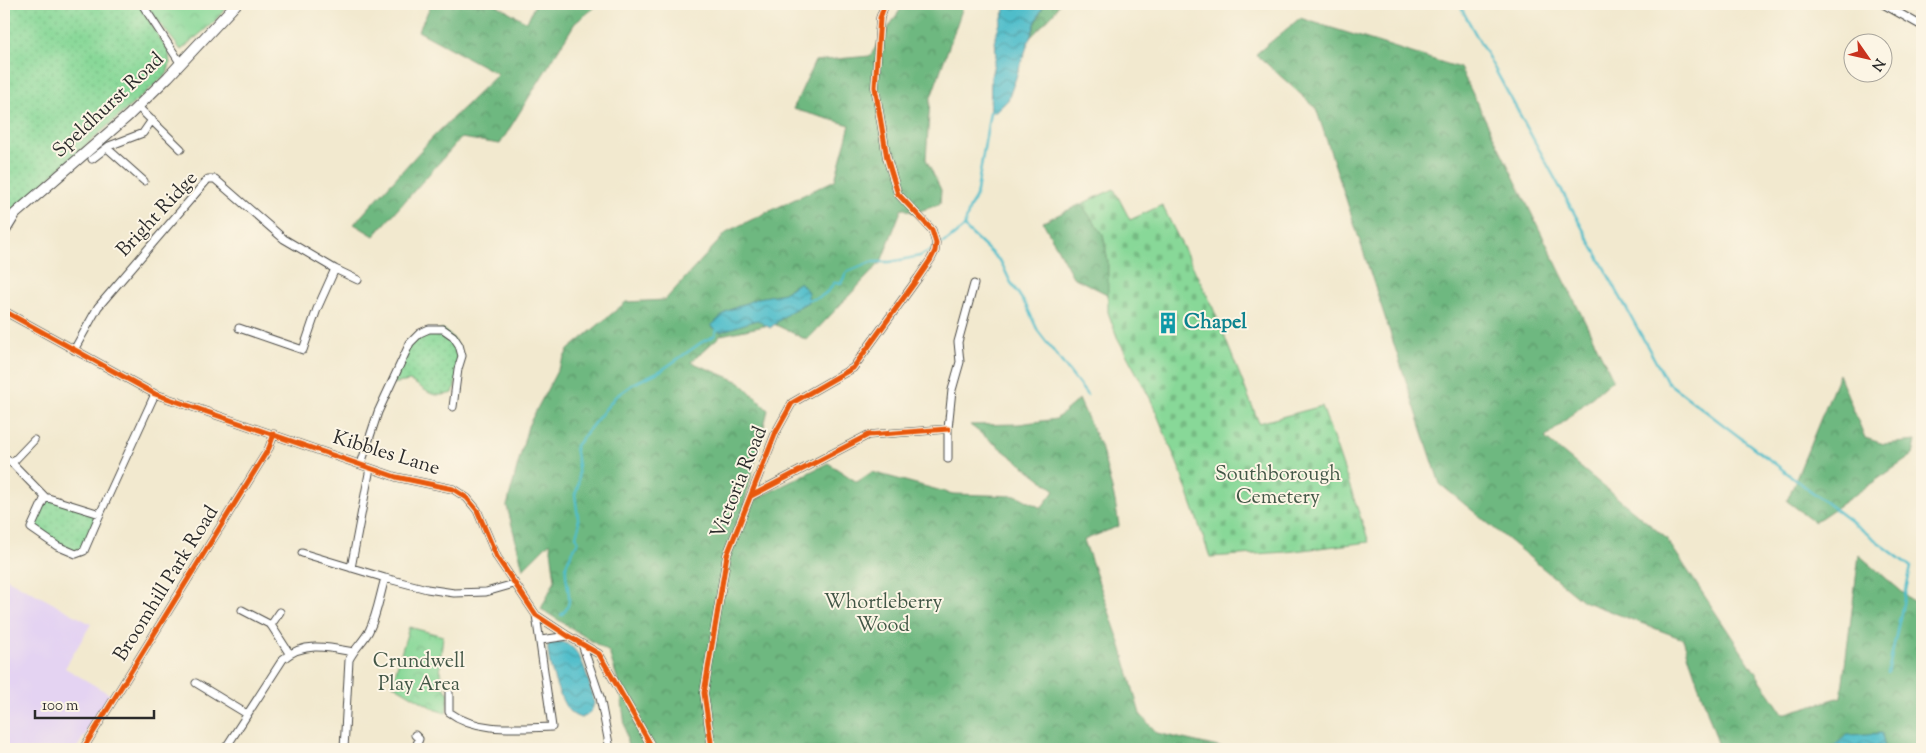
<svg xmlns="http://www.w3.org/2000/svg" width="1926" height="753" font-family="'Sorts Mill Goudy',serif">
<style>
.built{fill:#e4d3f2}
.grass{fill:url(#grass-dots);stroke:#5a8262}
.forest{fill:url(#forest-crowns);stroke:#4c7256}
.cemetery{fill:url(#cemetery-stones);stroke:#5a8262}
.park{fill:url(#park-crowns);stroke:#5a8262}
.water{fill:url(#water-waves);stroke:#3e747a}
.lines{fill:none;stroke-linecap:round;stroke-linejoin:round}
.stream{stroke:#50bdca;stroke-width:2.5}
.street-casing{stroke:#494844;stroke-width:9}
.secondary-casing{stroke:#494844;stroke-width:12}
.street{stroke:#fff;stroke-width:7}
.secondary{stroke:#fff;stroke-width:10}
.cycleway-casing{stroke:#fcf5e5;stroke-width:8}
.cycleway{stroke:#e8590c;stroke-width:5}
.labels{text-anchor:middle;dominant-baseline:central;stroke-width:4;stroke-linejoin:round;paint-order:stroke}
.street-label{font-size:20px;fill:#2b2b2b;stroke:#fcf5e5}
.culture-label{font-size:20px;font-weight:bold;fill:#0d838f;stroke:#fcf5e5;text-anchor:start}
.park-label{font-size:20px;fill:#425646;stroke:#fcf5e5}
</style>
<defs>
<pattern id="grass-dots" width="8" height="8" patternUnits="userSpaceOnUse" patternTransform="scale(1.25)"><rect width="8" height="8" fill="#88d898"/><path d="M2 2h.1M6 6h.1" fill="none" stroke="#76ba83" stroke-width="1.8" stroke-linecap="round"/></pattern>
<pattern id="forest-crowns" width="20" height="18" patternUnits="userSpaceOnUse" patternTransform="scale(1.25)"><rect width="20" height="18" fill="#6eb880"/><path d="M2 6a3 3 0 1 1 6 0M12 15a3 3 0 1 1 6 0" fill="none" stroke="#5b9669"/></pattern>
<pattern id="cemetery-stones" width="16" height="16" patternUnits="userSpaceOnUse" patternTransform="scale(1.25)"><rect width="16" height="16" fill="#88d898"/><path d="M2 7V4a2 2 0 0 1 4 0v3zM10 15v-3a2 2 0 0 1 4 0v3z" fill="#76ba83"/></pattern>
<pattern id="park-crowns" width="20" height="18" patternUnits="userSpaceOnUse" patternTransform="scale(1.25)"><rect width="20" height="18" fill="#88d898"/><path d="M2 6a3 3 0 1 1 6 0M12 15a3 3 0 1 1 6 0" fill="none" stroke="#76ba83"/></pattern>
<pattern id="water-waves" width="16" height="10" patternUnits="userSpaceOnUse" patternTransform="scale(1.25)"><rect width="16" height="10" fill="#50bdca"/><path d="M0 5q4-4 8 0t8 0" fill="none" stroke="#439aa4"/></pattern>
</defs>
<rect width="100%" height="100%" fill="#fcf5e5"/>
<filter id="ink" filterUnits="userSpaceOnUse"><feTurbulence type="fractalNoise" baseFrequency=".02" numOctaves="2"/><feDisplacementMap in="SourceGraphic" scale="10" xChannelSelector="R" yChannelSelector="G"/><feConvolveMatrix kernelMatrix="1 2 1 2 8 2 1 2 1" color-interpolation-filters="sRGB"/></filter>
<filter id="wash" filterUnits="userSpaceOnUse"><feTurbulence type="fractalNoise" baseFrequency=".0096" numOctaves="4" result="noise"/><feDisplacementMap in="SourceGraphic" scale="20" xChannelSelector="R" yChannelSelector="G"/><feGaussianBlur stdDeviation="1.12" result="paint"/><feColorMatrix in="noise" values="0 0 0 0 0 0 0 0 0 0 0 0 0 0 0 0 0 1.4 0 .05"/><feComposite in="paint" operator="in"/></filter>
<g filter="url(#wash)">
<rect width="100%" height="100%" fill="#f2e9cf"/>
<!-- built -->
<path class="built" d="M 4,577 L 91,624 L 65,668 L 111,695 L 76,749 L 4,749 Z"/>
<!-- grass -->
<path class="grass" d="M 4,4 L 139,4 L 169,53 L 170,64 L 167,74 L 11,211 L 4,221 Z
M 443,329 C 469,349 460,365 453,393 C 428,399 430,391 410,381 L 391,384 L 410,343 L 420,333 Z
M 45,497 L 100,514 L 84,551 L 76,554 L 31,528 Z"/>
<!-- forest -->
<path class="forest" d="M 432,4 L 495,4 L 527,22 L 535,4 L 599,4 L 575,23 L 500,144 L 461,138 L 374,236 L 354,224 L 433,137 L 498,74 L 418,31 Z
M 904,4 L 964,4 L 930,100 L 926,159 L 941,190 L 940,204 L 914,213 L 902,208 L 881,262 L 807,340 L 774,324 L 721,335 L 691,362 L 740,382 L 768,410 L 744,505 L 828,463 L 857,482 L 872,472 L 953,494 L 1018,496 L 1041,508 L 1055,490 L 970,425 L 1019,424 L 1056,419 L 1079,399 L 1102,450 L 1115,501 L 1119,526 L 1084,540 L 1121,646 L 1140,714 L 1157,733 L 1227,749 L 628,749 L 620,687 L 609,652 L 541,609 L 555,580 L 550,542 L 523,569 L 507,506 L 528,426 L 568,350 L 626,302 L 665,300 L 728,231 L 835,180 L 850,125 L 793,109 L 815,61 L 870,56 Z
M 1044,4 L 1059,4 L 1053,14 L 1029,39 Z
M 1300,18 L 1460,68 L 1613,379 L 1545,438 L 1666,538 L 1783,714 L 1841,697 L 1859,555 L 1922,609 L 1922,749 L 1720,749 L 1683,639 L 1583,601 L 1440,484 L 1316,108 L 1256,54 Z
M 1081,204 L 1103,234 L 1108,262 L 1109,295 L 1073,277 L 1043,222 Z
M 1839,374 L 1865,438 L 1884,444 L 1916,441 L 1913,455 L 1815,522 L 1787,501 Z"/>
<!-- cemetery -->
<path class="cemetery" d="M 1114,189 L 1130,220 L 1162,205 L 1211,303 L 1259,423 L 1322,406 L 1369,542 L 1286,552 L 1210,557 L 1180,470 L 1151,400 L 1117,337 L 1108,312 L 1108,262 L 1103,234 L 1081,204 Z"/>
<!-- park -->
<path class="park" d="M 145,4 L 230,4 L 214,22 L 181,50 Z
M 409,627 L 443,636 L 440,663 L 442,686 L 449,693 L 446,713 L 436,710 L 392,684 Z"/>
<!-- water -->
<path class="water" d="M 1007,4 L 1044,4 L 1035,24 L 1008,100 L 996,112 L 990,112 L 991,77 L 996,55 L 995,37 Z
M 800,282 L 808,292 L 808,302 L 790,312 L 770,328 L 757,320 L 720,332 L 711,326 L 727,311 L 758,298 L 784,293 Z
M 553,641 C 557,642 562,641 565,643 C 583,649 590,686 594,703 C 592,711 590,715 581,718 C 578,717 573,715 570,712 C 560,702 546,659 548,645 Z
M 1882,733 L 1885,749 L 1830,749 L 1847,735 Z"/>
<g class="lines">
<!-- stream -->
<path class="stream" d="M 1459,4 L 1667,382 L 1911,567 L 1888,672
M 964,227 L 1001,262 L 1010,281 L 1027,307 L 1038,331 L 1087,395
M 806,299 C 818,301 828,293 834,283 L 841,283 L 847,272 L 871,262 L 890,262 L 920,256 L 948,240 L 964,227 L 970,207 L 976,197 L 990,112
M 561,615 C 577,602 564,584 566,567 C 567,559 574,549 578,542 L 576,536 L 579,526 L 575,494 C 582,484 577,458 575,447 L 615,397 L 633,384 L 662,370 L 702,342 L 714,336 L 718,328"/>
</g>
</g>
<g filter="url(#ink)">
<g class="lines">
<!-- street casing -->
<g class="street-casing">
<path id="street" d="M 142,4 L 181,64
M 1883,4 L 1922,26
M 138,107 L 181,149
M 107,148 L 144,181
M 92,159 L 109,146 L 143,133 L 152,120
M 335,269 L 358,280
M 4,311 L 155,394 L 396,477 L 453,489 L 467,498 L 477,510 L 497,557 L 536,615 L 568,636 L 599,654 L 653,749
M 74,350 L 98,307 L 208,179 L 215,179 L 284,239 L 335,269 L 317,309 L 303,350 L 239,328
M 4,458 L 12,463 L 45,497 L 100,514 L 155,394
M 948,459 L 948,429 L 952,390 L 960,362 L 958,342 L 974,284
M 12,463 L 34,440
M 361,464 L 378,412 L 410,343 L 420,333 L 429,329 L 443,329 L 453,336 L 459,345 L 462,356 L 458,369 L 453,407
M 751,496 L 868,435 L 948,429
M 45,497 L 31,528 L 57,546 L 76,554 L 84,551 L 100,514
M 302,553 L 385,578 L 427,589 L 454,593 L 486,592 L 514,584
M 351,568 L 370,468
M 242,610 L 271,625 L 289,653
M 271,625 L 280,612
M 541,640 L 568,636
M 582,644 L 600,697 L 610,749
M 196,683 L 247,714
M 449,693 L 449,712 C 477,733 518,728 552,727 L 536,615
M 83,749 L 269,448 L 274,434
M 225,749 L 283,659 C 304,641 328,647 353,652
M 344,749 L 349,660 C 354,649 363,642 369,631 C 377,615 380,595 385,578
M 415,749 L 419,739 L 415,735
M 712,749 L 704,693 L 727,555 L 776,432 L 792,403 L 853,368 L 918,278 L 931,259 L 935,251 L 936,243 L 932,230 L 898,194 L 887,158 L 875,87 L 880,18 L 885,4"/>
</g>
<!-- secondary casing -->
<g class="secondary-casing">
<path id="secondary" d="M 4,232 L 15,214 L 128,116 L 168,77 L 236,4"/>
</g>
<!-- street -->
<use href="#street" class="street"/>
<!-- secondary -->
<use href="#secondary" class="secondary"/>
<!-- cycleway casing -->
<g class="cycleway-casing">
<path id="cycleway" d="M 4,311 L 155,394 L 396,477 L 453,489 L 467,498 L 477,510 L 497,557 L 536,615 L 568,636 L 599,654 L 653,749
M 751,496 L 868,435 L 948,429
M 83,749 L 269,448 L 274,434
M 712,749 L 704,693 L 727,555 L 776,432 L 792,403 L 853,368 L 918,278 L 931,259 L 935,251 L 936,243 L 932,230 L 898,194 L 887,158 L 875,87 L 880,18 L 885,4"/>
</g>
<!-- cycleway -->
<use href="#cycleway" class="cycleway"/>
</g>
</g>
<!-- icons -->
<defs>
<g id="building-bare" transform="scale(1.725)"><path d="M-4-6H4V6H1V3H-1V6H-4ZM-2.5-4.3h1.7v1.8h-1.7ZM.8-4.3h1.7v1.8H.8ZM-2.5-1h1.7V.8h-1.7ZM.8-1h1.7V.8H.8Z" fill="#0f9aa8" stroke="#fcf5e5" stroke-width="2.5" paint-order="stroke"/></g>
</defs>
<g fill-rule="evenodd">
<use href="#building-bare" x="1168" y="323"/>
</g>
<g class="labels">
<!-- street labels -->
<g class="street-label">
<text transform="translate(109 106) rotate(-43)">Speldhurst Road</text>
<text transform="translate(158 215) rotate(-47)">Bright Ridge</text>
<text transform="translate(386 454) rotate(17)">Kibbles Lane</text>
<text transform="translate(740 483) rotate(-68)">Victoria Road</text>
<text transform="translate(167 584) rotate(-58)">Broomhill Park Road</text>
</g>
<!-- culture labels -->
<g class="culture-label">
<text x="1184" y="323">Chapel</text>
</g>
<!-- park labels -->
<g class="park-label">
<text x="1278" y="475">Southborough<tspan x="1278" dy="23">Cemetery</tspan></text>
<text x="883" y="603">Whortleberry<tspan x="883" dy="23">Wood</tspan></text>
<text x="419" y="662">Crundwell<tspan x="419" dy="23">Play Area</tspan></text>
</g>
</g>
<!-- margin -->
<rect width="1926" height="753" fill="none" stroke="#fcf5e5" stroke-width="20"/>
<!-- north arrow -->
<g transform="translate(1868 58) rotate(124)"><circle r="24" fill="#fcf5e5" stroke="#a8a49b"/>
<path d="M0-4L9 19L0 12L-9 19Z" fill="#c8321e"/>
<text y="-8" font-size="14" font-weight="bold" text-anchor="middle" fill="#2b2b2b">N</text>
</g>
<!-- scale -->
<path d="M35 710v8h119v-8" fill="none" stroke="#2b2b2b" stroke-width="2.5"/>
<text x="42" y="710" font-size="15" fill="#2b2b2b" stroke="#fcf5e5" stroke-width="4" paint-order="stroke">100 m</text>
</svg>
